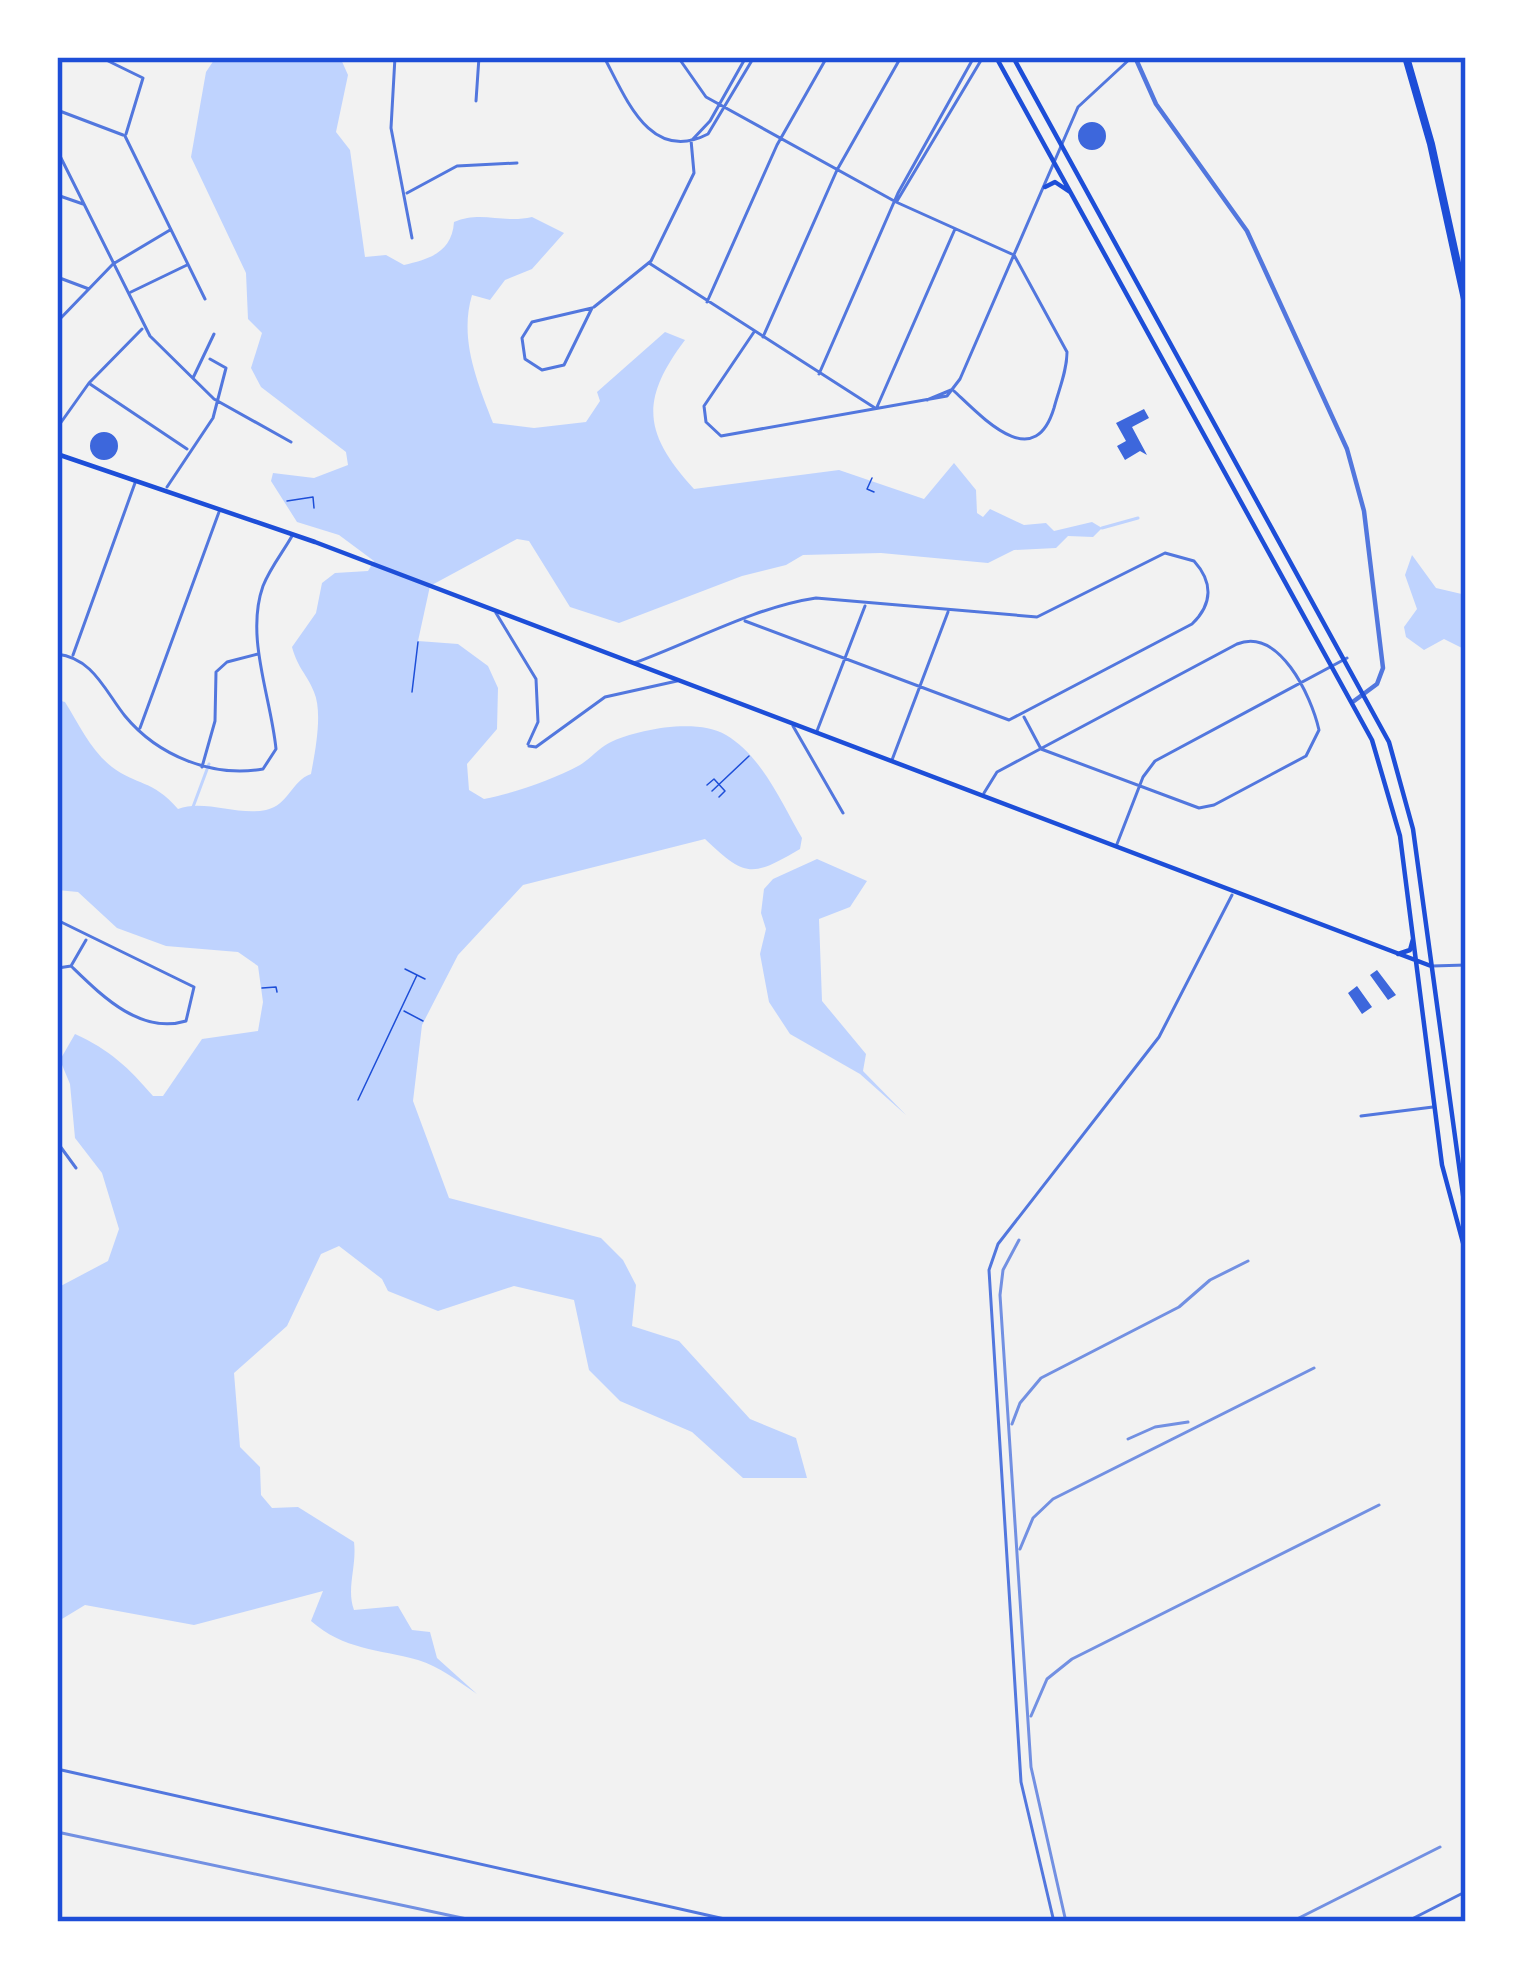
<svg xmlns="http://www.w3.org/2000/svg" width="1523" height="1979" font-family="Signika,sans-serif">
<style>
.water{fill:#bfd3fe}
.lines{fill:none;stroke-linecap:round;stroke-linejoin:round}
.stream{stroke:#bfd3fe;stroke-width:3}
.building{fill:#3d67dc}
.path{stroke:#1d4ed8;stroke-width:1.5}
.minor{stroke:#5277de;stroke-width:3}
.tertiary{stroke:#5277de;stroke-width:4.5}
.secondary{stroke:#1d4ed8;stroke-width:4.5}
.motorway{stroke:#1d4ed8;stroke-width:8}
.rail{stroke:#7290e2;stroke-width:3}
.neatline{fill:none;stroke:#1d4ed8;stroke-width:4.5}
</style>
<rect width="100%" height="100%" fill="#f2f2f2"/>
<!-- water -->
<path class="water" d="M 216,57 L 340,57 L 348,75 L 336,132 L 350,150 L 365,257 L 386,255 L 404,265 C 430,259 452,252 454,222 C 482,210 503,224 532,217 L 564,233 L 532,269 L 505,280 L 490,300 L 472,295 C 459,339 477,381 493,423 L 534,428 L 586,422 L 600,401 L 597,392 L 665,332 L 685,340 C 639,401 644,434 694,489 L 839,470 L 924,499 L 954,463 L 976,490 L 977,513 L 983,517 L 990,509 L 1024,525 L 1046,523 L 1054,531 L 1092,522 L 1102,528 L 1093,537 L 1068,536 L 1056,548 L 1014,550 L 988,563 L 881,553 L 803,555 L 786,565 L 742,576 L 619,623 L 570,607 L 529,541 L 517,539 L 430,586 L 418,641 L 458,644 L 488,666 L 498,688 L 497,729 L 467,764 L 469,790 L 484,799 C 515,793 552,780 580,765 C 590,759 598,749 609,743 C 638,729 697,718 726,735 C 762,756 782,804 802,838 L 800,849 C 752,877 746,878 705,839 L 523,885 L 458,955 L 422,1025 L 413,1101 L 449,1198 L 601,1238 L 623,1260 L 636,1285 L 632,1326 L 679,1341 L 750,1419 L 796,1438 L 807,1478 L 743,1478 L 692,1432 L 620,1401 L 589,1370 L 574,1300 L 514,1286 L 438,1311 L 388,1291 L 382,1279 L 339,1246 L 321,1254 L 287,1326 L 234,1373 L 240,1447 L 260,1467 L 261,1495 L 272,1508 L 298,1507 L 354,1542 C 357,1566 346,1589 354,1610 L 398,1606 L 412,1630 L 430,1632 L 437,1658 L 477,1694 C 459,1682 439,1666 418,1660 C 378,1649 344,1650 311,1621 L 323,1591 L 194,1625 L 85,1605 L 57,1622 L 57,1288 L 108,1261 L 119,1229 L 102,1173 L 75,1138 L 70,1084 L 60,1060 L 75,1034 C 110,1050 128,1067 153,1096 L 163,1096 L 202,1039 L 258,1031 L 263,1002 L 258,966 L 238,952 L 166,946 L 117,928 L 78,892 L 57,890 L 57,700 L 65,702 C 79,724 91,751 112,767 C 137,786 152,779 178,809 C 204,799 237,816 266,810 C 289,805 291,781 311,774 C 315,752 323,713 314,692 C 307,674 298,669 292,647 L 316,613 L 322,583 L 335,573 L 368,571 L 374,561 L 339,535 L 297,522 L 271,481 L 273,473 L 314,478 L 348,465 L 346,452 L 261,387 L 251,368 L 262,333 L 248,319 L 246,273 L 191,157 L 206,72 Z
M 1412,555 L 1436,588 L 1466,595 L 1466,650 L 1444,639 L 1424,650 L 1406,637 L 1404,627 L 1417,609 L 1405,575 Z
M 817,859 L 867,881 L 850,907 L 819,919 L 822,1001 L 866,1054 L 863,1071 L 906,1115 L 860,1074 L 790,1034 L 769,1002 L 760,954 L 766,929 L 761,913 L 764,889 L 773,879 Z"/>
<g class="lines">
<!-- stream -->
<path class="stream" d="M 1102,528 L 1138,518
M 193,807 L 209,764"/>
</g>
<!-- building -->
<path class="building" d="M1078 136a14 14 0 1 1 28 0a14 14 0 1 1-28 0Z
M 1144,409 L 1149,418 L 1132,427 L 1147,455 L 1140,451 L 1125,460 L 1117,446 L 1126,441 L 1116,423 Z
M90 446a14 14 0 1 1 28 0a14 14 0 1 1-28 0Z
M 1377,970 L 1396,995 L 1388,1000 L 1370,975 Z
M 1357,986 L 1372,1007 L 1362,1014 L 1348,993 Z"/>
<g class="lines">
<!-- path -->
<path class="path" d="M 872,478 L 867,489 L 874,492
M 287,501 L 313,497 L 314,508
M 412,692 L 418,642
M 707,785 L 714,779 L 725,791 L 719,797
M 712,791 L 749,756
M 405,969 L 425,979
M 262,988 L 276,987 L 277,992
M 404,1011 L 423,1021
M 358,1100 L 417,975"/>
<!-- minor -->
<path class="minor" d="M 100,57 L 143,78 L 126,134
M 395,57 L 391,128 L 412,238
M 604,57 C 626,98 650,164 708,134 L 754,57
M 678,57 L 706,97 L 896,202 L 1014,255 L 1067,352 C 1067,371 1059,389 1054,408 C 1034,474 983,418 954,391
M 476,101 L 479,57
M 57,110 L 123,135
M 125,136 L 205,299
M 693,139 L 710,121 L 746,57
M 57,150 L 150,336 L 214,399 L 291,442
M 407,193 L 457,166 L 517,163
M 57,195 L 83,204
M 897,201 L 983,57
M 649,263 L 875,408
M 57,277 L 89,289
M 131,292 L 187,265
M 707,302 L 777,145 L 827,57
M 594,307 L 651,261 L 694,173 L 691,140
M 592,308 L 564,365 L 542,370 L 525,359 L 522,338 L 532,322 Z
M 57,322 L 113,264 L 170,230
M 754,332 L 704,406 L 706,422 L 721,436 L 947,396 L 960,379 L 1078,107 L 1132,57
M 763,337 L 837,170 L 901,57
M 819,374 L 898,193 L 974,57
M 193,378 L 214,334
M 90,384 L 187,449
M 927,400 L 951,390
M 877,407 L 955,229
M 57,428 L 89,383 L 142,329
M 167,487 L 213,418 L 226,368 L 210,359
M 496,613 L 536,679 L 538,722 L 528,744
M 57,654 C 93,658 105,691 125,716 C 158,756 213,778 263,769 L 276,749 C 271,697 245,637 263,586 C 270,568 283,552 292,536
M 73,655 L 135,483
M 634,663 C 692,642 755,607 816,598 L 1037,617 L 1165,553 L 1194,561 C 1213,582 1213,604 1192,624 L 1009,720 L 745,621
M 793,726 L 843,813
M 140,728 L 219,512
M 817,731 L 865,606
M 529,746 L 536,747 L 605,697 L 677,681
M 892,760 L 948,612
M 202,767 L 215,721 L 216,672 L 227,662 L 258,654
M 984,793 L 997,772 L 1237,644 C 1279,627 1311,695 1319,730 L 1306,756 L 1214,805 L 1199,808 L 1041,749 L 1024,717
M 1117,844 L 1143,777 L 1155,761 L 1347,658
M 57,920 L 194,987 L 186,1021 C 140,1035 101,995 71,966
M 1432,966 L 1466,965
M 57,976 L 58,968 L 71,966 L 86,940
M 1361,1116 L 1433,1107
M 57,1142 L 76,1168
M 57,1769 L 738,1922
M 1054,1922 L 1021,1782 L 989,1270 L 998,1244 L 1159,1037 L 1232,895
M 1406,1922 L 1461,1894"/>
<!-- tertiary -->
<path class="tertiary" d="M 1135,57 L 1156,104 L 1247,231 L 1347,449 L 1364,511 L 1383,668 L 1377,684 L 1354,701"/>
<!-- secondary -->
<path class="secondary" d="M 996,57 L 1372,740 L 1400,836 L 1442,1165 L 1466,1254
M 1013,57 L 1389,742 L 1413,829 L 1466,1217
M 1045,187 L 1055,182 L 1070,192
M 57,454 L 315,542 L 1431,966
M 1398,954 L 1410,950 L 1413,939"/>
<!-- motorway -->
<path class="motorway" d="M 1406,57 L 1431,144 L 1466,304"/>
<!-- rail -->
<path class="rail" d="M 1019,1240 L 1003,1270 L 1000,1295 L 1031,1767 L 1066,1922
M 1012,1424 L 1020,1403 L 1041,1378 L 1179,1307 L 1210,1280 L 1248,1261
M 1128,1439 L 1155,1427 L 1188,1422
M 1020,1549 L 1033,1518 L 1053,1499 L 1314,1368
M 1031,1716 L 1047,1679 L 1072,1659 L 1379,1505
M 57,1832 L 481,1922
M 1291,1922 L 1440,1847"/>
</g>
<!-- border -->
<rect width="1523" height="1979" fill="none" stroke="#ffffff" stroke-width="120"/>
<rect x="60" y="60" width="1403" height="1859" class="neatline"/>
</svg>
